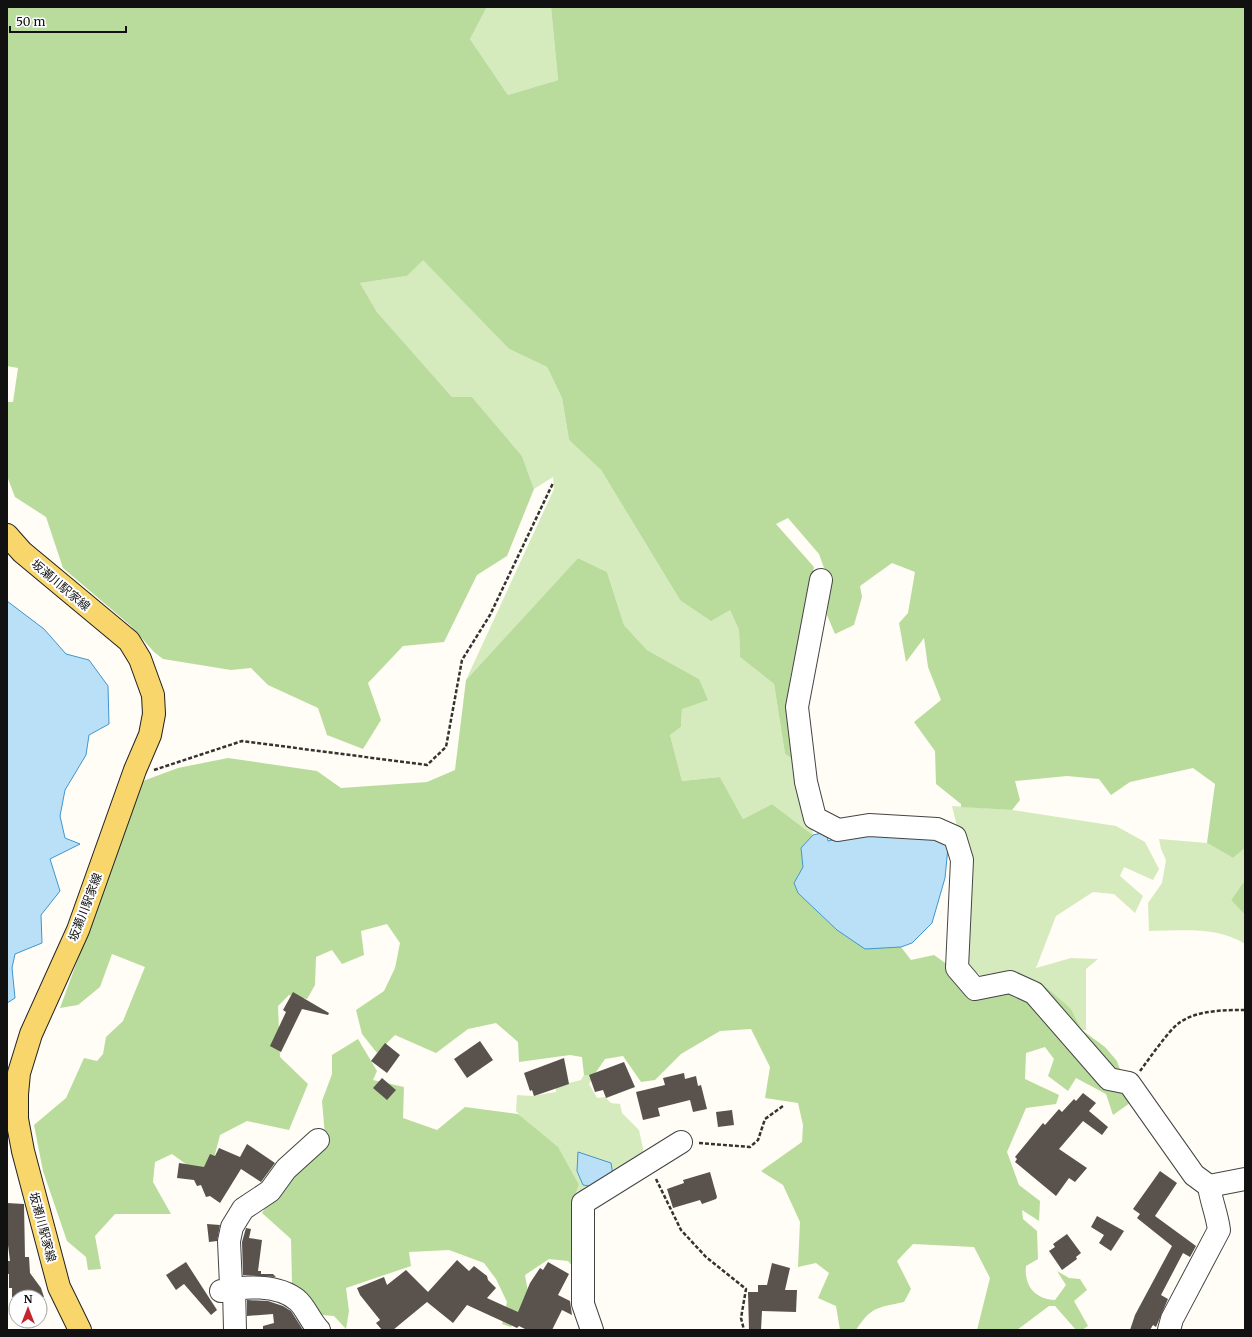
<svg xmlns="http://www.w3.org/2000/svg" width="1252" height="1337" font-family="Merriweather,'Noto Sans JP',serif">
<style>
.green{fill:#d5ebbd;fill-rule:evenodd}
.forest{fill:#b9dc9c}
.water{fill:#b9e0f7;stroke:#3f96cf}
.building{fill:#5a524d}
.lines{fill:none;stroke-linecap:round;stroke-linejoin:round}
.minor-casing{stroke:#444;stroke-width:24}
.major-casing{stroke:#222;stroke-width:24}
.path{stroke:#333;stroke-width:2.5;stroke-dasharray:4 2;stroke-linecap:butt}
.minor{stroke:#fff;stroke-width:22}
.major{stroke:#f9d66b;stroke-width:22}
.labels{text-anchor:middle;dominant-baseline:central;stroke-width:4;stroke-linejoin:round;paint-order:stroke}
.street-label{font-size:12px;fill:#111;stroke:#fff}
</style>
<rect width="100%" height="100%" fill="#fffdf5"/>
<!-- green -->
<path class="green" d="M 487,7 L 551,7 L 558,80 L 508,95 L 470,39 Z
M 423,259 L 509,349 L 547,367 L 562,398 L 569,440 L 601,470 L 680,600 L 730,610 L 739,630 L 740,657 L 774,684 L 785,754 L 796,761 L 812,825 L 813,835 L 772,804 L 743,819 L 720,777 L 682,781 L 670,735 L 681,727 L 682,709 L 699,679 L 647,650 L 624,625 L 607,572 L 578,558 L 466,680 L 554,489 L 553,477 L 534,489 L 522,456 L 472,397 L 452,397 L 377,312 L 360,283 L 407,276 Z
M 952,806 L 1012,810 L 1116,826 L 1145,842 L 1159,869 L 1153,880 L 1124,867 L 1120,876 L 1143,896 L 1135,913 L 1114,894 L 1093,892 L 1056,916 L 1036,968 L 1071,958 L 1098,959 L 1086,969 L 1086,1030 L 1082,1030 L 1071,1009 L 996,988 L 963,961 L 961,873 L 972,853 L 962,847 Z
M 1159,839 L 1207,843 L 1233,858 L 1245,848 L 1245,880 L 1231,900 L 1245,915 L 1245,944 C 1217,926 1181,931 1149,931 L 1148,903 L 1162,883 L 1166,860 L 1161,849 Z
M 584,1075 L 594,1075 L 589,1084 L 597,1098 L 605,1097 L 611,1103 L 620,1104 L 622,1113 L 639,1130 L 644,1153 L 590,1194 L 576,1195 L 579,1185 L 516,1111 L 517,1095 L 532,1096 L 556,1092 L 556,1086 L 581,1080 ZM 590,1156 L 599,1160 L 611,1163 L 583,1185 L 577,1171 Z"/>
<!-- forest -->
<path class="forest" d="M 7,7 L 487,7 L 470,39 L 508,95 L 558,80 L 551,7 L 1245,7 L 1245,848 L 1233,858 L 1207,843 L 1215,784 L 1193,768 L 1130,782 L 1111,795 L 1099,779 L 1067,776 L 1015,781 L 1020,800 L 1012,810 L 961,807 L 961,804 L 936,784 L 935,751 L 914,722 L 941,700 L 928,667 L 924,638 L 906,662 L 899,623 L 908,613 L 915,572 L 892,563 L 860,586 L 862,597 L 854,625 L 835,634 L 827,615 L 829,582 L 819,554 L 788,518 L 776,524 L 814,567 L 790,680 L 796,761 L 785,754 L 774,684 L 740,657 L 739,630 L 730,610 L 711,621 L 680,600 L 601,470 L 569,440 L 562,398 L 547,367 L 509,349 L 423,260 L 407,276 L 360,283 L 377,312 L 452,397 L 472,397 L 522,456 L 534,489 L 507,556 L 477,575 L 444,642 L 403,646 L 368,683 L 381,720 L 363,749 L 327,735 L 318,708 L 268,685 L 251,668 L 231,670 L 163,659 L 154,652 L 131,626 L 63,568 L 46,517 L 15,497 L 7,476 L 7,402 L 13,402 L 18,368 L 7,366 Z
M 578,558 L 607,572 L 624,625 L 647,650 L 699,679 L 708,700 L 682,709 L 681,727 L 670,735 L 682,781 L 720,777 L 743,819 L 772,804 L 813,835 L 801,848 L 803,867 L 794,883 L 798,893 L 837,930 L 865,948 L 901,947 L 911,960 L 934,955 L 951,967 L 996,988 L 1040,982 L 1071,1009 L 1082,1030 L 1105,1047 L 1117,1061 L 1126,1087 L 1137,1098 L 1113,1115 L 1106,1094 L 1076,1078 L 1068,1091 L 1048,1076 L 1054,1059 L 1045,1047 L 1026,1053 L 1025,1079 L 1059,1095 L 1056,1104 L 1026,1108 L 1007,1152 L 1019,1185 L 1040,1201 L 1039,1221 L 1022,1210 L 1023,1219 L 1037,1231 L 1038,1259 L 1026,1266 C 1024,1286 1035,1299 1055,1300 L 1066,1285 L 1057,1271 L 1069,1278 L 1080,1279 L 1087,1290 L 1074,1301 L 1088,1326 L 1082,1330 L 1076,1330 L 1055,1306 L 1049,1306 L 1017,1330 L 977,1330 L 990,1278 L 974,1247 L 913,1244 L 897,1261 L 911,1289 L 904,1302 C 877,1308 872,1306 856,1330 L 840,1330 L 836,1306 L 818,1298 L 829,1273 L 816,1263 L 798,1267 L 800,1222 L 783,1185 L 761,1171 L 802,1142 L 803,1125 L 798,1103 L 765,1098 L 770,1067 L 751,1029 L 720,1031 L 681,1054 L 655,1080 L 641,1082 L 623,1056 L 605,1059 L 594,1075 L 584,1075 L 582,1057 L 570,1055 L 519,1062 L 518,1042 L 496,1023 L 468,1029 L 436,1053 L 395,1035 L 377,1053 L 362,1034 L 356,1010 L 384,991 L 395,968 L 400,943 L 387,924 L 361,931 L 364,955 L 342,964 L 332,950 L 316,957 L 315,985 L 307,999 L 289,995 L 278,1006 L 280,1057 L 308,1084 L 289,1130 L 247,1121 L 220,1135 L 212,1166 L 201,1175 L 172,1154 L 155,1162 L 153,1182 L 171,1214 L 115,1214 L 95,1236 L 101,1269 L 88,1270 L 86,1257 L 67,1241 L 43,1171 L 34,1125 L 66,1098 L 84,1058 L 97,1061 L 103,1054 L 106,1037 L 123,1021 L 145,967 L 112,954 L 100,987 L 78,1005 L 60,1008 L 143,781 L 178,768 L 228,758 L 317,771 L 341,788 L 427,782 L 455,770 L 466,680 Z
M 1245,880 L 1245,915 L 1231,900 Z
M 358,1039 L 377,1071 L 373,1080 L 404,1087 L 403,1118 L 437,1130 L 465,1107 L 518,1114 L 558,1147 L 579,1185 L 573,1201 L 580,1274 L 568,1261 L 549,1259 L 525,1275 L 528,1292 L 511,1327 L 502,1324 L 507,1302 L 496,1279 L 484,1263 L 449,1250 L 409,1252 L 411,1266 L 346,1288 L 349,1311 L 346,1329 L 334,1316 L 310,1314 L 300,1288 L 292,1283 L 291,1239 L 262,1213 L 288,1173 L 325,1136 L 322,1101 L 332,1074 L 332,1055 Z"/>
<!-- water -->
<path class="water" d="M 7,601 L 44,629 L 66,654 L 89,660 L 108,686 L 109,724 L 89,735 L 86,755 L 65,790 L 60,816 L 65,838 L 80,844 L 50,859 L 60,891 L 41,915 L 42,943 L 15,954 L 12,968 L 15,998 L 7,1003 Z
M 826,832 L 828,841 L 853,835 L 949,837 L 945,878 L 932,923 L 912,943 L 901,947 L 865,949 L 837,930 L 798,893 L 794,883 L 803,867 L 801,848 L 813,835 Z
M 578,1152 L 611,1163 L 613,1175 L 595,1187 L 583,1185 L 577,1171 Z"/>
<!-- building -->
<path class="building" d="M 293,992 L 329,1013 L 328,1015 L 302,1009 L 281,1052 L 270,1046 L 286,1012 L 283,1010 Z
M 480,1041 L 493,1060 L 467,1078 L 454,1059 Z
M 385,1043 L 400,1055 L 387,1073 L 371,1061 Z
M 564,1058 L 569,1084 L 534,1096 L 532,1090 L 530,1091 L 524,1073 Z
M 624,1062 L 635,1087 L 606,1098 L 603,1090 L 595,1092 L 589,1075 Z
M 684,1073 L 685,1079 L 696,1076 L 698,1086 L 701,1085 L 707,1109 L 693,1112 L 690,1100 L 658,1108 L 660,1116 L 643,1120 L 636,1092 L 665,1085 L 663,1078 Z
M 382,1078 L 396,1090 L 387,1100 L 373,1088 Z
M 1083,1093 L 1096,1103 L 1089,1111 L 1108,1127 L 1102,1135 L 1083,1121 L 1059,1149 L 1087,1168 L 1075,1182 L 1069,1178 L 1056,1196 L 1015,1162 L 1017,1159 L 1015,1157 L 1043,1123 L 1045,1125 L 1059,1109 L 1062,1112 L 1074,1099 L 1076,1101 Z
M 732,1110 L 734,1125 L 718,1127 L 716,1112 Z
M 247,1144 L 275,1163 L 261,1182 L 241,1169 L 220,1203 L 210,1196 L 206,1197 L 201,1185 L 197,1186 L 194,1180 L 177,1178 L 179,1163 L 204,1167 L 210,1154 L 215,1156 L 219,1148 L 240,1157 Z
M 1160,1171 L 1177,1183 L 1155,1216 L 1196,1246 L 1190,1257 L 1183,1253 L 1161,1295 L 1168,1299 L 1156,1327 L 1153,1325 L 1150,1330 L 1130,1330 L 1135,1315 L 1172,1246 L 1137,1218 L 1140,1214 L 1133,1209 Z
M 710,1172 L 717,1197 L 716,1199 L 702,1204 L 700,1200 L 673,1208 L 667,1189 L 684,1183 L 683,1180 Z
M 7,1203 L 24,1204 L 25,1257 L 29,1257 L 30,1273 L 41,1288 L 44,1297 L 12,1297 L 12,1288 L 9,1288 L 9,1274 L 7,1274 L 7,1261 L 10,1261 L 7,1237 Z
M 1097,1216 L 1124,1231 L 1111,1251 L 1099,1243 L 1104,1235 L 1091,1227 Z
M 207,1224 L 220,1225 L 217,1241 L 209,1242 Z
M 246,1228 L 251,1229 L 249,1238 L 262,1240 L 258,1271 L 261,1271 L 261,1274 L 273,1274 L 276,1277 L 243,1275 L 242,1242 Z
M 1067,1234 L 1081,1253 L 1076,1257 L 1077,1259 L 1062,1270 L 1049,1251 L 1055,1247 L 1053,1244 Z
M 457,1260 L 469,1271 L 474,1266 L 487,1276 L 488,1280 L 496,1288 L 487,1298 L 518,1312 L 530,1283 L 540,1268 L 543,1270 L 548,1262 L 569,1274 L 558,1295 L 570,1301 L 572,1315 L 562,1310 L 552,1330 L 527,1330 L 519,1326 L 517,1328 L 467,1305 L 453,1323 L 427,1302 L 393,1330 L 382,1330 L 376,1323 L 380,1320 L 360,1295 L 357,1288 L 384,1277 L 387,1285 L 406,1270 L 428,1292 Z
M 186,1262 L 217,1310 L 211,1315 L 184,1284 L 176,1290 L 166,1275 Z
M 772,1263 L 790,1268 L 785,1290 L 797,1290 L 796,1312 L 762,1311 L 761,1330 L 749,1330 L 748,1292 L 758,1292 L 758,1285 L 767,1285 Z
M 247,1300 L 268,1301 L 283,1306 L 291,1311 L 303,1330 L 263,1330 L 263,1326 L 274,1323 L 273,1314 L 247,1316 Z"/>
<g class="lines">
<!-- minor casing -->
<g class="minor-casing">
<path id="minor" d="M 821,580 L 797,707 L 806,782 L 815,818 L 838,830 L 869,825 L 937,829 L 955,837 L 962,860 L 957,968 L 975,989 L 1010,982 L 1034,993 L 1109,1079 L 1129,1083 L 1194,1175 L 1209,1186 L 1245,1179
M 221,1291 C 243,1286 278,1284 297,1300 C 305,1306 310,1321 319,1330
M 235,1330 L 234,1288 L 231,1285 L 229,1241 L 232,1227 L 243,1209 L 270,1191 L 286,1169 L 318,1140
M 592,1330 L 583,1304 L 583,1203 L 681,1142
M 1169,1330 L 1172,1319 L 1219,1230 C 1217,1214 1211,1201 1209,1186"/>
</g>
<!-- major casing -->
<g class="major-casing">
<path id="major" d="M 7,535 L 22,552 L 129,641 L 140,659 L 153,695 L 154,714 L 150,735 L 135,770 L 78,930 L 31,1034 L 19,1073 L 17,1094 L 17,1119 L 23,1151 L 59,1287 L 80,1330"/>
</g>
<!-- path -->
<path class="path" d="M 154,770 L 242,741 L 427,765 L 446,747 L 462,660 L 490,615 L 553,483
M 1140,1071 C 1149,1059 1169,1030 1179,1023 C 1197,1010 1224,1010 1245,1010
M 699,1143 L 750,1147 L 758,1140 L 765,1119 L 783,1106
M 656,1179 L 681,1230 L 706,1257 L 746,1289 L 741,1318 L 744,1330"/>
<!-- minor -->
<use href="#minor" class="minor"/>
<!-- major -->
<use href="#major" class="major"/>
</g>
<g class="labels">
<!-- street labels -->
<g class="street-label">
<text transform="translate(61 585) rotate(40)">坂瀬川駅家線</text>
<text transform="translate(85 907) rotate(-69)">坂瀬川駅家線</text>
<text transform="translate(43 1227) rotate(75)">坂瀬川駅家線</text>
</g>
</g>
<!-- border -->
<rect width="1252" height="1337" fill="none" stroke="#111111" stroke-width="16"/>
<!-- north arrow -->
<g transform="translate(28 1309)"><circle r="19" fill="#ffffff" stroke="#a0a0a0"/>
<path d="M0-3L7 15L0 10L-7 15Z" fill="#c4262e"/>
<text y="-6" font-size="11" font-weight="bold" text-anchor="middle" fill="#111111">N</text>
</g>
<!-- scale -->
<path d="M10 26v6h116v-6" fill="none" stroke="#111111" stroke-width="2"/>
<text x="16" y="26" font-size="12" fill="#111111" stroke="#ffffff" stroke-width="3" paint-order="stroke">50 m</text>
</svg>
